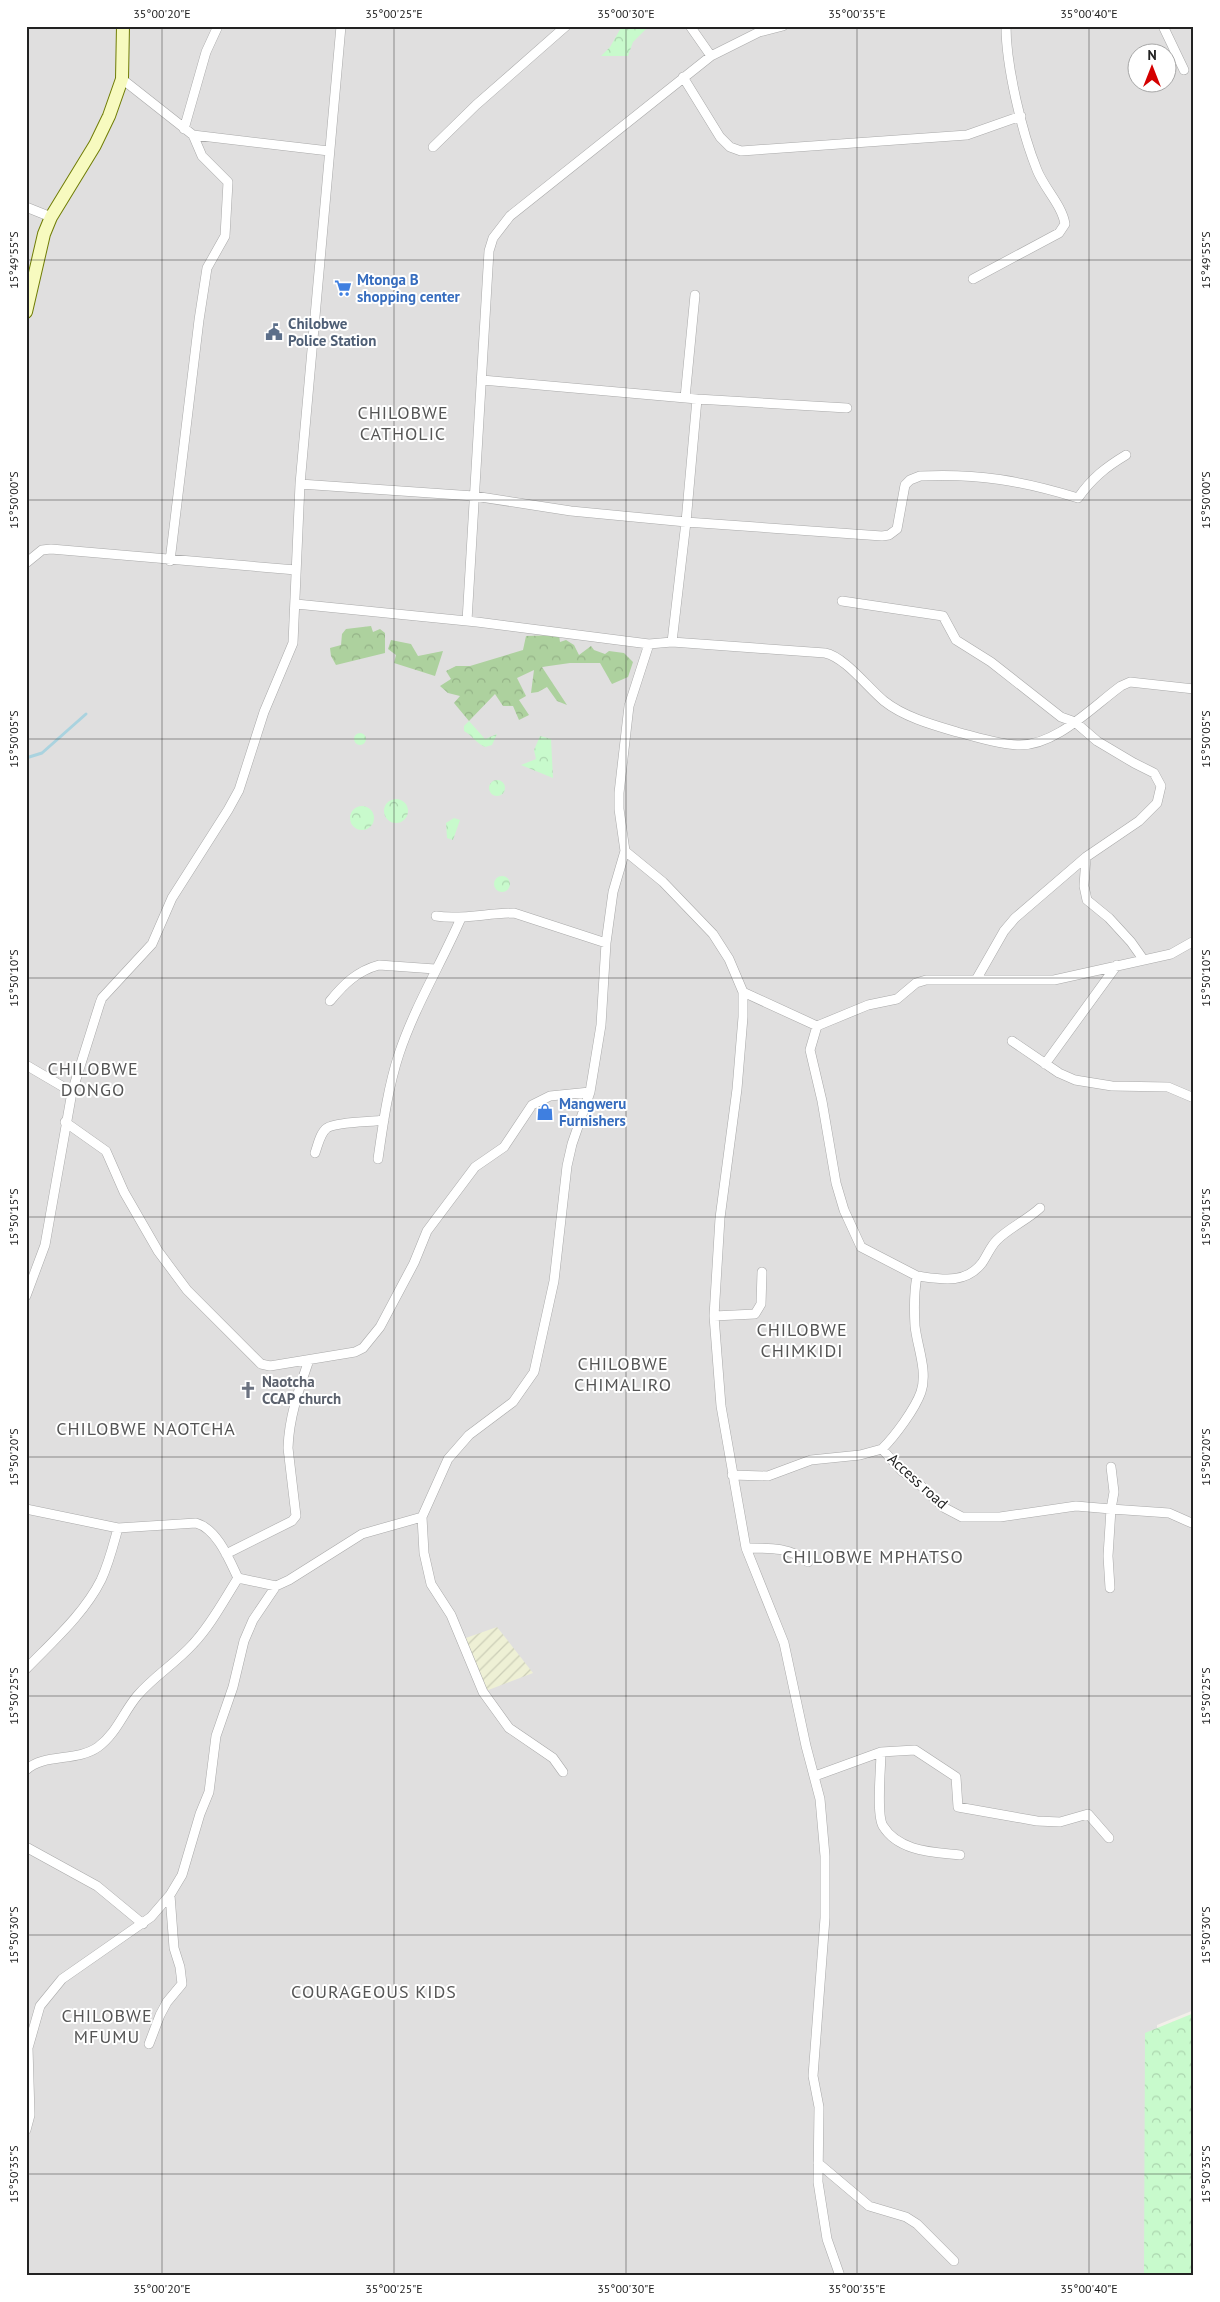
<svg xmlns="http://www.w3.org/2000/svg" width="1220" height="2302" font-family="'PT Sans',sans-serif">
<style>
.residential{fill:#e0dfdf;fill-rule:evenodd}
.farmland{fill:url(#farmland-furrows)}
.forest{fill:url(#forest-crowns)}
.park{fill:url(#park-crowns)}
.lines{fill:none;stroke-linecap:round;stroke-linejoin:round}
.stream{stroke:#aad3df;stroke-width:3}
.street-casing{stroke:#a9a9a9;stroke-width:10}
.secondary-casing{stroke:#707d05;stroke-width:14}
.street{stroke:#fff;stroke-width:9}
.secondary{stroke:#f7fabf;stroke-width:12}
.ticks{fill:none;stroke:#222;stroke-width:1;stroke-opacity:0.45}
.labels{text-anchor:middle;dominant-baseline:central;stroke-width:4;stroke-linejoin:round;paint-order:stroke}
.shop-label{font-size:15px;font-weight:bold;fill:#366cbe;stroke:#fff;text-anchor:start}
.service-label{font-size:15px;font-weight:bold;fill:#4e5e75;stroke:#fff;text-anchor:start}
.worship-label{font-size:15px;font-weight:bold;fill:#5b616d;stroke:#fff;text-anchor:start}
.street-label{font-size:15px;fill:#222;stroke:#fff}
.quarter-label{font-size:18px;letter-spacing:1px;fill:#555;stroke:#fff}
.neatline{fill:none;stroke:#222;stroke-width:2}
.ticks-label{font-size:12px;text-anchor:middle;fill:#222}
</style>
<defs>
<pattern id="farmland-furrows" width="10" height="10" patternUnits="userSpaceOnUse" patternTransform="scale(1.25)"><rect width="10" height="10" fill="#eef0d5"/><path d="M-1 1l2-2M0 10L10 0M9 11l2-2" fill="none" stroke="#ccceb7"/></pattern>
<pattern id="forest-crowns" width="20" height="18" patternUnits="userSpaceOnUse" patternTransform="scale(1.25)"><rect width="20" height="18" fill="#add19e"/><path d="M2 6a3 3 0 1 1 6 0M12 15a3 3 0 1 1 6 0" fill="none" stroke="#95b388"/></pattern>
<pattern id="park-crowns" width="20" height="18" patternUnits="userSpaceOnUse" patternTransform="scale(1.25)"><rect width="20" height="18" fill="#c8facc"/><path d="M2 6a3 3 0 1 1 6 0M12 15a3 3 0 1 1 6 0" fill="none" stroke="#acd6af"/></pattern>
</defs>
<rect width="100%" height="100%" fill="#f2efe9"/>
<!-- residential -->
<path class="residential" d="M 26,26 L 1194,26 L 1194,2010 L 1157,2025 L 1155,2276 L 26,2276 ZM 1138,52 L 1168,52 L 1168,82 L 1138,82 Z"/>
<!-- farmland -->
<path class="farmland" d="M 497,1627 L 533,1673 L 483,1692 L 463,1639 Z"/>
<!-- forest -->
<path class="forest" d="M 371,626 L 373,632 L 380,629 L 385,633 L 385,653 L 336,665 L 331,656 L 330,648 L 341,645 L 342,634 L 346,629 Z
M 559,635 L 560,642 L 566,640 L 574,645 L 579,655 L 591,646 L 594,650 L 605,654 L 609,651 L 624,653 L 633,662 L 628,677 L 612,684 L 600,663 L 570,663 L 542,667 L 567,705 L 557,701 L 547,687 L 538,692 L 531,693 L 534,670 L 517,678 L 526,696 L 519,700 L 529,715 L 519,720 L 513,706 L 503,706 L 495,694 L 469,721 L 454,703 L 460,696 L 448,693 L 440,686 L 451,679 L 446,671 L 456,666 L 470,666 L 523,650 L 526,636 Z
M 391,640 L 411,644 L 418,656 L 443,651 L 435,676 L 394,663 L 396,655 L 388,649 Z"/>
<!-- park -->
<path class="park" d="M 622,26 L 649,26 L 633,42 L 628,56 L 601,56 L 610,47 Z
M 469,721 L 485,739 L 497,734 L 492,745 L 485,747 C 476,743 473,736 464,731 L 464,726 Z
M354 739a6 6 0 1 1 12 0a6 6 0 1 1-12 0Z
M 540,736 L 551,739 L 553,778 L 521,765 L 536,759 L 534,750 Z
M489 788a8 8 0 1 1 16 0a8 8 0 1 1-16 0Z
M384 811a12 12 0 1 1 24 0a12 12 0 1 1-24 0Z
M350 818a12 12 0 1 1 24 0a12 12 0 1 1-24 0Z
M 454,818 L 460,820 L 453,840 L 447,838 L 446,823 Z
M494 884a8 8 0 1 1 16 0a8 8 0 1 1-16 0Z
M 1194,2013 L 1194,2276 L 1144,2276 L 1145,2033 Z"/>
<g class="lines">
<!-- stream -->
<path class="stream" d="M 26,758 L 42,753 L 86,714"/>
<!-- street casing -->
<g class="street-casing">
<path id="street" d="M 690,26 L 711,56 L 759,32 L 783,26
M 1163,26 L 1184,70
M 683,77 L 720,137 L 730,147 L 741,151 L 967,135 L 1021,116
M 122,79 L 193,135 L 329,151
M 184,129 L 206,52 L 218,26
M 433,147 L 476,105 L 566,26
M 26,207 L 51,217
M 973,279 L 1059,233 L 1065,224 C 1062,205 1044,188 1037,170 C 1022,133 1006,66 1006,26
M 482,380 L 697,399 L 847,408
M 685,398 L 695,295
M 300,484 L 474,496 L 571,511 L 686,522 L 882,536 L 889,535 L 897,529 L 905,485 L 910,480 L 920,476 C 977,473 1023,481 1078,498 C 1092,478 1106,467 1126,455
M 170,561 L 199,320 L 207,268 L 225,236 L 228,182 L 202,156 L 193,135
M 26,563 L 42,550 L 51,549 L 296,570
M 842,601 L 943,616 L 956,640 L 991,662 L 1061,717 L 1075,722 L 1097,741 L 1134,763 L 1154,773 L 1161,786 L 1157,803 L 1139,821 L 1086,857 L 1015,918 L 1004,931 L 976,980
M 296,604 L 477,622 L 649,644 L 672,642 L 825,653 C 845,657 868,688 884,701 C 904,717 933,725 957,732 C 977,737 997,744 1017,745 C 1055,747 1092,707 1121,686 L 1130,682 L 1194,689
M 467,621 L 489,251 L 493,238 L 510,216 L 711,56
M 672,642 L 686,522 L 697,399
M 649,644 L 629,706 L 619,793 L 619,809 L 625,851 L 663,882 L 713,934 L 729,959 L 743,992 L 743,1017 L 737,1089 L 720,1218 L 714,1316 L 721,1406 L 746,1548 L 784,1643 L 806,1746 L 820,1799 L 825,1856 L 825,1918 L 813,2076 L 819,2107 L 818,2182 L 827,2239 L 840,2276
M 1086,857 L 1084,886 L 1087,900 L 1109,918 L 1131,942 L 1143,959
M 436,916 C 462,920 487,913 514,913 L 606,943
M 743,992 L 817,1026
M 330,1001 C 344,984 357,971 379,965 L 435,969
M 1012,1041 L 1059,1073 L 1075,1080 L 1112,1086 L 1168,1087 L 1194,1098
M 1045,1064 L 1117,965
M 26,1065 L 72,1092
M 65,1122 L 106,1151 L 124,1192 L 158,1251 L 187,1290 L 261,1364 L 270,1366 L 355,1352 L 363,1348 L 380,1327 L 414,1263 L 427,1231 L 475,1167 L 504,1147 L 532,1105 L 550,1096 L 590,1092
M 315,1153 C 318,1145 320,1133 327,1128 C 335,1122 372,1122 384,1120
M 378,1159 C 383,1124 388,1087 399,1054 C 415,1006 441,964 461,918
M 917,1276 L 861,1247 L 844,1210 L 836,1183 L 822,1101 L 810,1050 L 817,1026 L 868,1005 L 897,999 L 916,983 L 926,980 L 1054,980 L 1171,954 L 1194,941
M 26,1296 L 45,1245 L 72,1092 L 100,1003 L 102,998 L 152,944 L 172,898 L 228,810 L 239,790 L 264,712 L 293,643 L 300,484 L 341,26
M 714,1316 L 755,1314 L 761,1304 L 762,1272
M 882,1449 C 895,1436 915,1409 921,1392 C 928,1371 917,1346 915,1326 C 914,1309 914,1292 917,1276 C 940,1279 965,1285 982,1263 C 987,1256 990,1247 997,1240 C 1009,1228 1027,1220 1040,1208
M 882,1449 L 902,1471 L 914,1479 L 943,1507 L 962,1517 L 1000,1517 L 1076,1506 L 1111,1509 L 1108,1556 L 1110,1588
M 1111,1467 L 1114,1492 L 1111,1509 L 1169,1513 L 1194,1524
M 732,1475 L 768,1476 L 811,1460 L 860,1455 L 882,1449
M 26,1509 L 118,1528 L 196,1523 C 217,1529 229,1559 238,1578 L 276,1586 L 289,1580 L 362,1534 L 422,1517
M 746,1548 C 769,1548 790,1547 808,1562
M 226,1554 L 292,1521 L 296,1516 L 288,1448 C 289,1417 299,1389 309,1360
M 26,1669 C 52,1642 84,1614 101,1580 C 109,1563 113,1546 118,1528
M 881,1752 C 881,1767 876,1815 883,1826 C 899,1852 934,1852 960,1855
M 26,1770 C 44,1753 77,1762 98,1747 C 116,1734 123,1713 137,1696 C 154,1676 176,1663 193,1644 C 211,1625 224,1600 238,1578
M 563,1772 L 553,1758 L 509,1728 L 483,1692 L 451,1615 L 431,1584 L 424,1553 L 422,1517 L 448,1459 L 469,1435 L 513,1402 L 534,1372 L 554,1281 L 567,1166 L 572,1144 L 590,1092 L 601,1025 L 606,943 L 613,892 L 625,851
M 815,1776 L 881,1752 L 915,1750 L 956,1777 L 958,1807 L 1037,1821 L 1060,1822 L 1088,1814 L 1109,1838
M 26,1847 L 97,1886 L 143,1924
M 149,2044 L 160,2015 L 167,2002 L 182,1984 L 180,1967 L 174,1948 L 170,1895
M 26,2130 L 30,2115 L 28,2048 L 40,2006 L 62,1979 L 151,1917 L 170,1895 L 182,1875 L 200,1814 L 209,1792 L 216,1736 L 233,1687 L 244,1641 L 253,1620 L 276,1586
M 818,2163 L 869,2206 L 906,2217 L 917,2224 L 954,2261"/>
</g>
<!-- secondary casing -->
<g class="secondary-casing">
<path id="secondary" d="M 26,312 L 44,234 L 51,217 L 95,145 L 109,116 L 122,79 L 123,26"/>
</g>
<!-- street -->
<use href="#street" class="street"/>
<!-- secondary -->
<use href="#secondary" class="secondary"/>
</g>
<!-- ticks -->
<path class="ticks" d="M 162,26 L 162,2276M 394,26 L 394,2276M 626,26 L 626,2276M 857,26 L 857,2276M 1089,26 L 1089,2276M 26,260 L 1194,260M 26,500 L 1194,500M 26,739 L 1194,739M 26,978 L 1194,978M 26,1217 L 1194,1217M 26,1457 L 1194,1457M 26,1696 L 1194,1696M 26,1935 L 1194,1935M 26,2174 L 1194,2174"/>
<!-- icons -->
<defs>
<g id="supermarket-bare" transform="scale(1.35)"><path d="M-6-5.5h2.5l.6 2H6L4.5 2H-2.5L-4.4-4H-6ZM-1.5 3.2a1.3 1.3 0 1 0 .1 0ZM3 3.2a1.3 1.3 0 1 0 .1 0Z" fill="#3f7fe0" stroke="#fff" stroke-width="2.5" paint-order="stroke"/></g>
<g id="civic-bare" transform="scale(1.35)"><path d="M-.6-6.5H3V-4.5H.6V-3L4-1V1h2V6H-6V1h2V-1L-.6-3ZM-1.2 2.5V6h2.4V2.5Z" fill="#5c6f8a" stroke="#fff" stroke-width="2.5" paint-order="stroke"/></g>
<g id="shop-bare" transform="scale(1.35)"><path d="M-5-2.5h2.3a2.7 3.5 0 0 1 5.4 0H5L5.5 6h-11ZM-1.5-2.5h3a1.5 2.3 0 0 0-3 0Z" fill="#3f7fe0" stroke="#fff" stroke-width="2.5" paint-order="stroke"/></g>
<g id="church-bare" transform="scale(1.35)"><path d="M-1.2-6h2.4v3.5h3.3v2.4h-3.3V6h-2.4V-.1h-3.3v-2.4h3.3Z" fill="#6b7280" stroke="#fff" stroke-width="2.5" paint-order="stroke"/></g>
</defs>
<g fill-rule="evenodd">
<use href="#supermarket-bare" x="343" y="288"/>
<use href="#civic-bare" x="274" y="332"/>
<use href="#shop-bare" x="545" y="1112"/>
<use href="#church-bare" x="248" y="1390"/>
</g>
<g class="labels">
<!-- shop labels -->
<g class="shop-label">
<text x="357" y="279">Mtonga B<tspan x="357" dy="17">shopping center</tspan></text>
<text x="559" y="1103">Mangweru<tspan x="559" dy="17">Furnishers</tspan></text>
</g>
<!-- service labels -->
<g class="service-label">
<text x="288" y="323">Chilobwe<tspan x="288" dy="17">Police Station</tspan></text>
</g>
<!-- worship labels -->
<g class="worship-label">
<text x="262" y="1381">Naotcha<tspan x="262" dy="17">CCAP church</tspan></text>
</g>
<!-- street labels -->
<g class="street-label">
<text transform="translate(918 1481) rotate(42)">Access road</text>
</g>
<!-- quarter labels -->
<g class="quarter-label">
<text x="403" y="412">CHILOBWE<tspan x="403" dy="21">CATHOLIC</tspan></text>
<text x="93" y="1068">CHILOBWE<tspan x="93" dy="21">DONGO</tspan></text>
<text x="802" y="1329">CHILOBWE<tspan x="802" dy="21">CHIMKIDI</tspan></text>
<text x="623" y="1363">CHILOBWE<tspan x="623" dy="21">CHIMALIRO</tspan></text>
<text x="146" y="1428">CHILOBWE NAOTCHA</text>
<text x="873" y="1556">CHILOBWE MPHATSO</text>
<text x="374" y="1991">COURAGEOUS KIDS</text>
<text x="107" y="2015">CHILOBWE<tspan x="107" dy="21">MFUMU</tspan></text>
</g>
</g>
<!-- border -->
<rect width="1220" height="2302" fill="none" stroke="#ffffff" stroke-width="55"/>
<!-- north arrow -->
<g transform="translate(1152 68)"><circle r="24" fill="#ffffff" stroke="#a7a7a7"/>
<path d="M0-4L9 19L0 12L-9 19Z" fill="#d40000"/>
<text y="-8" font-size="14" font-weight="bold" text-anchor="middle" fill="#222222">N</text>
</g>
<rect x="28" y="28" width="1164" height="2246" class="neatline"/>
<g class="ticks-label">
<text x="162" y="18">35°00'20"E</text>
<text x="394" y="18">35°00'25"E</text>
<text x="626" y="18">35°00'30"E</text>
<text x="857" y="18">35°00'35"E</text>
<text x="1089" y="18">35°00'40"E</text>
<text transform="translate(14 260) rotate(-90)" y="4">15°49'55"S</text>
<text transform="translate(1206 260) rotate(-90)" y="4">15°49'55"S</text>
<text transform="translate(14 500) rotate(-90)" y="4">15°50'00"S</text>
<text transform="translate(1206 500) rotate(-90)" y="4">15°50'00"S</text>
<text transform="translate(14 739) rotate(-90)" y="4">15°50'05"S</text>
<text transform="translate(1206 739) rotate(-90)" y="4">15°50'05"S</text>
<text transform="translate(14 978) rotate(-90)" y="4">15°50'10"S</text>
<text transform="translate(1206 978) rotate(-90)" y="4">15°50'10"S</text>
<text transform="translate(14 1217) rotate(-90)" y="4">15°50'15"S</text>
<text transform="translate(1206 1217) rotate(-90)" y="4">15°50'15"S</text>
<text transform="translate(14 1457) rotate(-90)" y="4">15°50'20"S</text>
<text transform="translate(1206 1457) rotate(-90)" y="4">15°50'20"S</text>
<text transform="translate(14 1696) rotate(-90)" y="4">15°50'25"S</text>
<text transform="translate(1206 1696) rotate(-90)" y="4">15°50'25"S</text>
<text transform="translate(14 1935) rotate(-90)" y="4">15°50'30"S</text>
<text transform="translate(1206 1935) rotate(-90)" y="4">15°50'30"S</text>
<text transform="translate(14 2174) rotate(-90)" y="4">15°50'35"S</text>
<text transform="translate(1206 2174) rotate(-90)" y="4">15°50'35"S</text>
<text x="162" y="2293">35°00'20"E</text>
<text x="394" y="2293">35°00'25"E</text>
<text x="626" y="2293">35°00'30"E</text>
<text x="857" y="2293">35°00'35"E</text>
<text x="1089" y="2293">35°00'40"E</text>
</g>
</svg>
